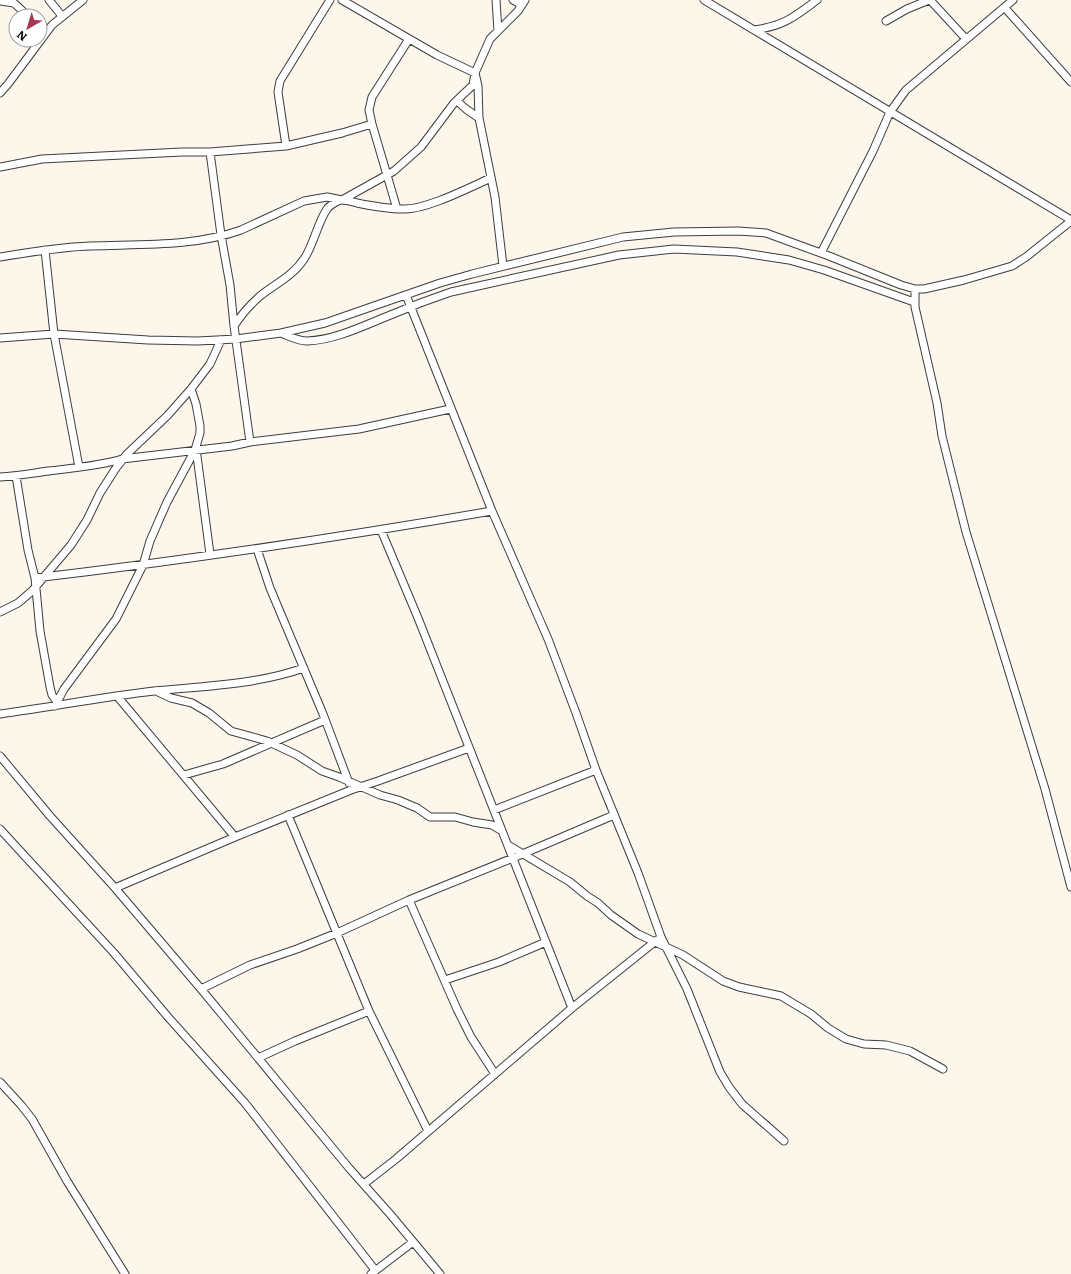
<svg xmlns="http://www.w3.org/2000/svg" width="1071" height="1274" font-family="Literata,serif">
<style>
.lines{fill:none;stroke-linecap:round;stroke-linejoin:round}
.street-casing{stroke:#3d3d3d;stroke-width:9}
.street{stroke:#fff;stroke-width:7}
</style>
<rect width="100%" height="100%" fill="#fcf6eb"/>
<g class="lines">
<!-- street casing -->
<g class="street-casing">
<path id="street" d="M 49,0 L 62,16
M 342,0 L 437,55 L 475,73 L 478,86 L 479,118 L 495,197 L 503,266
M 496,0 L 498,31
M 513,0 L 522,5
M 704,0 L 1071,220
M 930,0 L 966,39
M 0,1 L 14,3 L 28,16
M 1005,8 L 1071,82
M 886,21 L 907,9 L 929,0
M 754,30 C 784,26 794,17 817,0
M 0,93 L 8,84 L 52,25 L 83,0
M 457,101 L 466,109 L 479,118
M 286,146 L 278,92 L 280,81 L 330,0
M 210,152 L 221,235 L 230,285 L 234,326 L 250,442
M 0,167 L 42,159 L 182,152 L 210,152 L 286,146 L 342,133 L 372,124
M 397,209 L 372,124 L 369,110 L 372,97 L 409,39
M 45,250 L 54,334 L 79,467
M 821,253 L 873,151 L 890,112 L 906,90 L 1013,0
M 0,257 C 30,252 60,247 90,246 C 140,244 194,247 241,230 L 304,201 L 327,197 L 342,200 L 394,171 L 421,147 L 454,103 L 473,85 L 475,73 L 490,39 L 518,11 L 525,0
M 915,289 L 915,307 L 937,403 L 942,436 L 966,532 L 1045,789 L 1071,887
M 406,295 L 492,511 L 548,639 L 576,713 L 596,770 L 638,873 L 661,937 L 687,989 L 720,1072 L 729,1087 L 742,1104 L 784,1141
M 234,326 C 241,315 250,305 260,296 C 275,284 293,276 304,259 C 314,244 317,224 327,209 C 329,206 338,200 342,200 C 346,200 353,202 357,203 C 372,206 387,209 403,209 C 426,210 468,188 491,178
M 281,333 C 289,336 298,341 307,341 C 335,340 363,326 388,316 C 409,307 430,299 451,292 L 619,255 L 674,249 L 737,252 L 789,260 L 824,270 L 914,302
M 0,338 L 54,334 L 148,340 L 198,341 L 236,339 L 281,333 L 325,323 L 440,283 L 472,274 L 623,237 L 674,232 L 738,231 L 766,233 L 829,256 L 901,285 L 915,289 L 924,289 L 964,280 L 1012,266 L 1026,257 L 1071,221
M 195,450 L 197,456 L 210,554
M 16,476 L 28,550 L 35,578 L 40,631 L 50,687 L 52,695 L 57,702
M 0,477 C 17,476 33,473 49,471 C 73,468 99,466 122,459 L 232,446 L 250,442 L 359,429 L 450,409
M 381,530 L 418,618 L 572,1008
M 257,549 L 270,588 L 323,714 L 349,783
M 35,578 C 188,560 340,537 492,511
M 0,612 L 18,603 L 32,591 L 71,545 L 87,520 L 100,493 L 116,468 L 127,454 L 167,416 L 191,389 L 210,364 L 221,340
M 156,691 L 171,698 L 192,703 L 209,713 L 231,731 L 267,741 L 297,755 L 322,771 L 339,777 L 380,795 L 398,800 L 417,808 L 430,817 L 455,817 L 473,822 L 492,825 L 502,831
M 117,696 L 235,837
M 55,706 L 64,689 L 116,619 L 143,565 L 150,541 L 167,502 L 195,450 L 200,433 L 200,426 L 196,404 L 191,389
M 0,714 C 51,707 102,697 154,691 C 205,686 255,685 304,668
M 0,756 L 50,816 L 115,888 L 201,989 L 349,1168 L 390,1214 L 440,1274
M 184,775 L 223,764 L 325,720
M 494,810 L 596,770
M 288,815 L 369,1011 L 428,1131
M 0,829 L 114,953 L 168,1017 L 245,1103 L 375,1270
M 508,845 L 570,882 L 587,896 L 598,903 L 611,915 L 638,934 L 683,955 L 723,981 L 739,987 L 781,996 L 811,1014 L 828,1028 L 846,1039 L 864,1044 L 886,1045 L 910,1051 L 943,1069
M 115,888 L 235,837 L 351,790 L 378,781 L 469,748
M 409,900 L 457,1009 L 471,1037 L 495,1074
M 445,980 L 499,962 L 546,942
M 201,989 L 250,965 L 297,949 L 337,933 L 409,900 L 513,858 L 614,815
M 258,1058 L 295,1041 L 369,1011
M 0,1082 L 21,1105 L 32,1119 L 67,1181 L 125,1274
M 364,1184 L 396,1159 L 572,1008 L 657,940
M 371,1274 L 413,1242"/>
</g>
<!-- street -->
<use href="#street" class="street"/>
</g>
<!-- north arrow -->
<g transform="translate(28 28) rotate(218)"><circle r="19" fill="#ffffff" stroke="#9d9d9d"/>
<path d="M0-3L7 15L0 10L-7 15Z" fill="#a7364f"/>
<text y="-6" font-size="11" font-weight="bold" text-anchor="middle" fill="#0a0a0a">N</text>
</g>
</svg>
